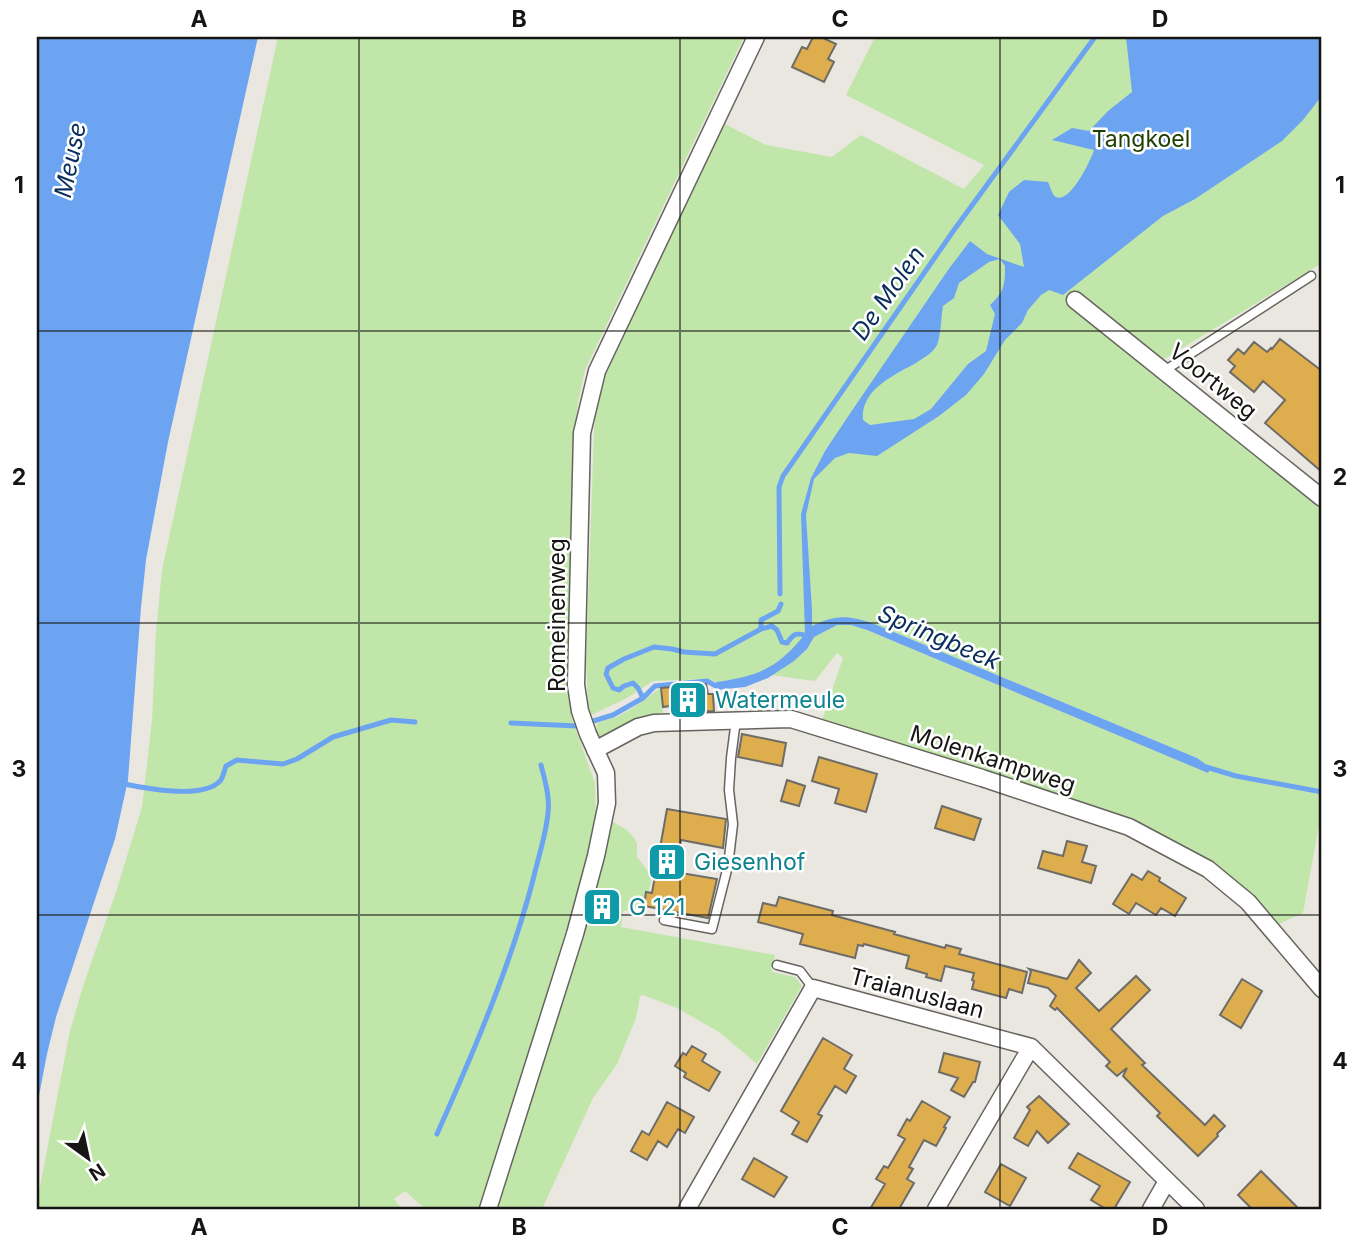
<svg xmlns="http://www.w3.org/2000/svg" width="1359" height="1246" font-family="Inter,sans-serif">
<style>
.green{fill:#c1e6aa;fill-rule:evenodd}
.water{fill:#6da4f1;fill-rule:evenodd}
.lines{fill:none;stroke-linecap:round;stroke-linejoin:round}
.stream{stroke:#6da4f1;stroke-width:5}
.building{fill:#dead4d;stroke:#6e6c66;stroke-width:2}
.service-casing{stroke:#67645f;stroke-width:11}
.minor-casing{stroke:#67645f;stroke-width:19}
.service{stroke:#fff;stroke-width:8}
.minor{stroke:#fff;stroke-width:16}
.grid{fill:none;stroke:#161513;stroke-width:2;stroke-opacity:0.55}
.labels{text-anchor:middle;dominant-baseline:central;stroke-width:5;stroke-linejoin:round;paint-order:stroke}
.park-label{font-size:23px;fill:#1e3e00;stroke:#fff}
.street-label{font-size:23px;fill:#161513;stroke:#fff}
.culture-label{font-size:23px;fill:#0d838f;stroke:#fff;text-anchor:start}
.water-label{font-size:24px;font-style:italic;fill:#082d5c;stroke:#fff}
.neatline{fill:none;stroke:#161513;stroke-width:2.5}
.grid-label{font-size:23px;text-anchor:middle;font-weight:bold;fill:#161513}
</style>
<rect width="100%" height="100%" fill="#eae6e0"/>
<!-- green -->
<path class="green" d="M 278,37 L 744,37 L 585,370 L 578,402 L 573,447 L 567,692 L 573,722 L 595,783 L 596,821 L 589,856 L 481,1209 L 425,1209 L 405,1191 L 394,1199 L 402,1209 L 37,1209 L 37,1202 L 70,1031 L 83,986 L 117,889 L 142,807 L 152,720 L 156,632 L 162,570 Z
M 875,37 L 1322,37 L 1322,263 L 1161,361 L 1322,505 L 1322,808 L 1303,913 L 1279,924 L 1257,898 L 1234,881 L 1130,821 L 1054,793 L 931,753 L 821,723 L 843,658 L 837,653 L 815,681 L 757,673 L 744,678 L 716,682 L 709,679 L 653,681 L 627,698 L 589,716 L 586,663 L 595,403 L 608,360 L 721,122 L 766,145 L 832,157 L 861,135 L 964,189 L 984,165 L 846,95 ZM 872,623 L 1197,758 L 1208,772 L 857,626 Z
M 660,688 L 663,713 L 636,721 L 607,737 L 595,737 L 597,724 C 603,720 607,720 614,718 C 630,711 646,699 660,688 Z
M 611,821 L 627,830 L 634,838 L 637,844 L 637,857 L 650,874 L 651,882 L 644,908 L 623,911 L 621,927 L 775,955 L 772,972 L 795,977 L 802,986 L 757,1064 L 719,1032 L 677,1008 L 643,995 L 640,996 L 636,1018 L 617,1064 L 593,1098 L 542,1209 L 492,1209 Z"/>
<!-- water -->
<path class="water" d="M 37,37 L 258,37 L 168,442 L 146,560 L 141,607 L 128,780 L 115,839 L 56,1017 L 47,1054 L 37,1106 Z
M 1126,37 L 1322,37 L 1322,92 L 1321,97 L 1303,120 L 1282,141 L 1195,199 L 1163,216 L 1063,295 L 1049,290 L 1041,295 L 1028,310 L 1022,323 L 1005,340 L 984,374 L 966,395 L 939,416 L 877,456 L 849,453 L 835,458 L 814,479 L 806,515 L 812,610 L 812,626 C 836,615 845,615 872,623 L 1197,758 L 1211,768 L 1208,773 L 867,630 L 851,625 L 837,625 L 814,637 L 807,649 L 794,661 L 768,678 L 745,687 L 716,690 L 716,682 C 759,676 778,668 805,634 L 801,514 L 811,478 L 825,451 L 851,412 L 948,270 L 970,241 L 987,254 L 1024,267 L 1020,244 L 998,215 L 1009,192 L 1024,180 L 1048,182 C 1050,186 1052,195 1056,197 C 1070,204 1091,160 1094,150 L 1052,140 L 1072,128 L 1089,131 L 1108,111 L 1132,92 ZM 1000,259 L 1005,266 C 1005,285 1004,292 990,305 L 995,314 L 986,351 L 968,364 L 931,409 L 914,419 L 870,425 L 863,420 C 860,390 894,375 916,363 C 923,358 933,353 937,345 C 941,335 941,317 943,306 L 954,298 L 959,283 L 989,262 Z"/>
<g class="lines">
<!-- stream -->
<path class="stream" d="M 780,594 L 779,487 L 783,476 L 954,230 L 1095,37
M 761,629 L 761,620 L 778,611 L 781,604
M 643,698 L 638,688 L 633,683 L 624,686 L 619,690 L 613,688 L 606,674 L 608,668 L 624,659 L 654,647 L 672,649 L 684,652 L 715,654 L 761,629 L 772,626 L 777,630 L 782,642 L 787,643 C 795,632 796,633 809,636
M 511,723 L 577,726 L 613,715 L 643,698 L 655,686 L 707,681 L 716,686 L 720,685
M 1206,767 L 1236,776 L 1322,792
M 120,783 C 143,788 202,800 220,781 C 223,778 224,771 226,766 L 237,760 L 283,764 L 297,759 L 333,737 L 391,720 L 415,722
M 437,1134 C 474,1051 510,967 533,880 C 538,858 546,835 548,813 C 550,797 545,781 541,765"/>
</g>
<!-- building -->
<path class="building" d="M 813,37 L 821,37 L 836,44 L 828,59 L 834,62 L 824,82 L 792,67 L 802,47 L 807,49 Z
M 1280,339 L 1322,371 L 1322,472 L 1265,423 L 1285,400 L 1263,381 L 1254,392 L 1230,372 L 1235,366 L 1228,360 L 1238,349 L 1244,354 L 1254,342 L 1267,352 L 1271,348 L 1272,349 Z
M 706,684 L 708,694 L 713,694 L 714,711 L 671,712 L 670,706 L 663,707 L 661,688 Z
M 742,734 L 786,743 L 782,766 L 738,757 Z
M 819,757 L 877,774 L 866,812 L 835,803 L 839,789 L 812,781 Z
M 787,780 L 805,786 L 799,806 L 781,801 Z
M 942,806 L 981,819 L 974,840 L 935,828 Z
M 667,809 L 726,819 L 723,848 L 681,840 L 675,872 L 717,879 L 708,918 L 644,906 L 646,892 L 652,893 Z
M 1067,841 L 1087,846 L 1082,862 L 1096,866 L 1091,883 L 1038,868 L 1043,851 L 1063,856 Z
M 1148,871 L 1160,878 L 1159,881 L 1186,898 L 1175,916 L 1161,908 L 1156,915 L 1136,903 L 1129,914 L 1113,904 L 1132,874 L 1142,880 Z
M 779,897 L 833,911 L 832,915 L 895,932 L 894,934 L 945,948 L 946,945 L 961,949 L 959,954 L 1027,972 L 1022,993 L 1009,989 L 1006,998 L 972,989 L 974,981 L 972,980 L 974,973 L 945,966 L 941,981 L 926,977 L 927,974 L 906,968 L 909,956 L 864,944 L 863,946 L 858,945 L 855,958 L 800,944 L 803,934 L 758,922 L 763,903 L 776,906 Z
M 1079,960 L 1091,973 L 1076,988 L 1099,1011 L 1136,976 L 1150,990 L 1111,1029 L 1145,1063 L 1142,1065 L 1205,1125 L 1214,1115 L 1225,1126 L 1217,1134 L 1218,1136 L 1198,1156 L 1157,1116 L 1160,1113 L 1123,1076 L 1127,1068 L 1117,1076 L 1106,1066 L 1110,1062 L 1057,1008 L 1055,1010 L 1050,1006 L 1056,996 L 1048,988 L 1028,983 L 1031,971 L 1029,969 L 1067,979 Z
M 1242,979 L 1262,991 L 1241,1028 L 1220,1015 Z
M 823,1038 L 852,1055 L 844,1069 L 856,1076 L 846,1093 L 835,1086 L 818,1114 L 822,1116 L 807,1142 L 792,1134 L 799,1122 L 781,1111 Z
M 692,1046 L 706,1054 L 702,1061 L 720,1072 L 709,1091 L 684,1077 L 686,1073 L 675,1066 L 683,1053 L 686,1055 Z
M 944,1053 L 980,1062 L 975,1082 L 973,1082 L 964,1097 L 951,1090 L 958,1078 L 939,1072 Z
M 1039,1096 L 1069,1124 L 1048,1143 L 1037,1131 L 1028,1146 L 1014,1138 L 1030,1110 L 1027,1107 Z
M 922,1101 L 950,1117 L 944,1127 L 946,1128 L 936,1146 L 924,1140 L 909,1167 L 913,1169 L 907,1179 L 914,1183 L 899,1209 L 870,1209 L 885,1184 L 876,1179 L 884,1166 L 888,1168 L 905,1139 L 898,1135 L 907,1119 L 910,1121 Z
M 667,1102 L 694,1117 L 685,1133 L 678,1129 L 667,1147 L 658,1141 L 647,1160 L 631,1151 L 642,1131 L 649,1135 Z
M 1078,1153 L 1130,1182 L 1114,1209 L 1106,1209 L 1091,1200 L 1100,1186 L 1069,1168 Z
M 754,1158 L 787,1177 L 774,1197 L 742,1179 Z
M 1001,1164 L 1026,1178 L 1010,1206 L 985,1192 Z
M 1261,1171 L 1299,1209 L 1252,1209 L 1238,1195 Z"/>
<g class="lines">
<!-- service casing -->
<g class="service-casing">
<path id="service" d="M 1164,371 L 1311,276
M 664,920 L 712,929 L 728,866 L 733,824 L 729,790 L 731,758 L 736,720
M 777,965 L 800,971 L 813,988"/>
</g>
<!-- minor casing -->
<g class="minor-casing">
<path id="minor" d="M 1075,300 L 1322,498
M 595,750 L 638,727 L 654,723 L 791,719 L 982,778 L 1129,827 L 1208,869 L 1248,902 L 1322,989
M 488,1209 L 575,934 L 596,856 L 607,803 L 606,773 L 588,734 L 580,711 L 576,685 L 582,433 L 597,371 L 756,37
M 687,1209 L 813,988 L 1031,1047 L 1196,1209
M 936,1209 L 1031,1047
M 1151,1209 L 1167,1181"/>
</g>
<!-- service -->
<use href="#service" class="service"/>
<!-- minor -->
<use href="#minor" class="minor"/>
</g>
<!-- grid -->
<path class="grid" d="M 359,37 L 359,1209M 680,37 L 680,1209M 1000,37 L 1000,1209M 37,331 L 1322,331M 37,623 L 1322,623M 37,915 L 1322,915"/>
<!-- icons -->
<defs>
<g id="building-square" transform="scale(2.0125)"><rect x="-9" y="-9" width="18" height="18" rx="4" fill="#0f9aa8" stroke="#fff"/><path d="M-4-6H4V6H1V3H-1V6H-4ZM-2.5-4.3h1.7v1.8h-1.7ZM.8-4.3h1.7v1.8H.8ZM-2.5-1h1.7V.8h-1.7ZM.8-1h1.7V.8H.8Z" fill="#fff"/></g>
</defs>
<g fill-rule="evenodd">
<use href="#building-square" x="688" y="700"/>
<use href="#building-square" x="667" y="862"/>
<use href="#building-square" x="602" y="907"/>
</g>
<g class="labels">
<!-- park labels -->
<g class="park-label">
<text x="1141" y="139">Tangkoel</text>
</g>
<!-- street labels -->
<g class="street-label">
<text transform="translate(1213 381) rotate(39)">Voortweg</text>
<text transform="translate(557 615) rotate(-90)">Romeinenweg</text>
<text transform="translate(993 759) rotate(18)">Molenkampweg</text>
<text transform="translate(917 993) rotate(15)">Traianuslaan</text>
</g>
<!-- culture labels -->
<g class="culture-label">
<text x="715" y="700">Watermeule</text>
<text x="694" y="862">Giesenhof</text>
<text x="629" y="907">G 121</text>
</g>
<!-- water labels -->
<g class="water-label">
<text transform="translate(70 160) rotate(-78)">Meuse</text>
<text transform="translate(888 293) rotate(-55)">De Molen</text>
<text transform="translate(939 637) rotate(23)">Springbeek</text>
</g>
</g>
<!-- border -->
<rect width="1359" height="1246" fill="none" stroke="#ffffff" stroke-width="77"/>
<!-- north arrow -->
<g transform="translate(88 1158) rotate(147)" stroke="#ffffff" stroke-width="5" paint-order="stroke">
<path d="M0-5L12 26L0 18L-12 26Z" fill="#161513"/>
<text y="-10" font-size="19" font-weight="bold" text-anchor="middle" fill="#161513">N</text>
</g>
<rect x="38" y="38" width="1282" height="1170" class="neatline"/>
<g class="grid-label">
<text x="199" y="27">A</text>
<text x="519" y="27">B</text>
<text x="840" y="27">C</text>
<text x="1160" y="27">D</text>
<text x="19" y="193">1</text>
<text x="1340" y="193">1</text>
<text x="19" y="485">2</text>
<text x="1340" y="485">2</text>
<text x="19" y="777">3</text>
<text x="1340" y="777">3</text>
<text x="19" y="1069">4</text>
<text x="1340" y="1069">4</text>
<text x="199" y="1235">A</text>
<text x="519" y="1235">B</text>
<text x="840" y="1235">C</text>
<text x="1160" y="1235">D</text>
</g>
</svg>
